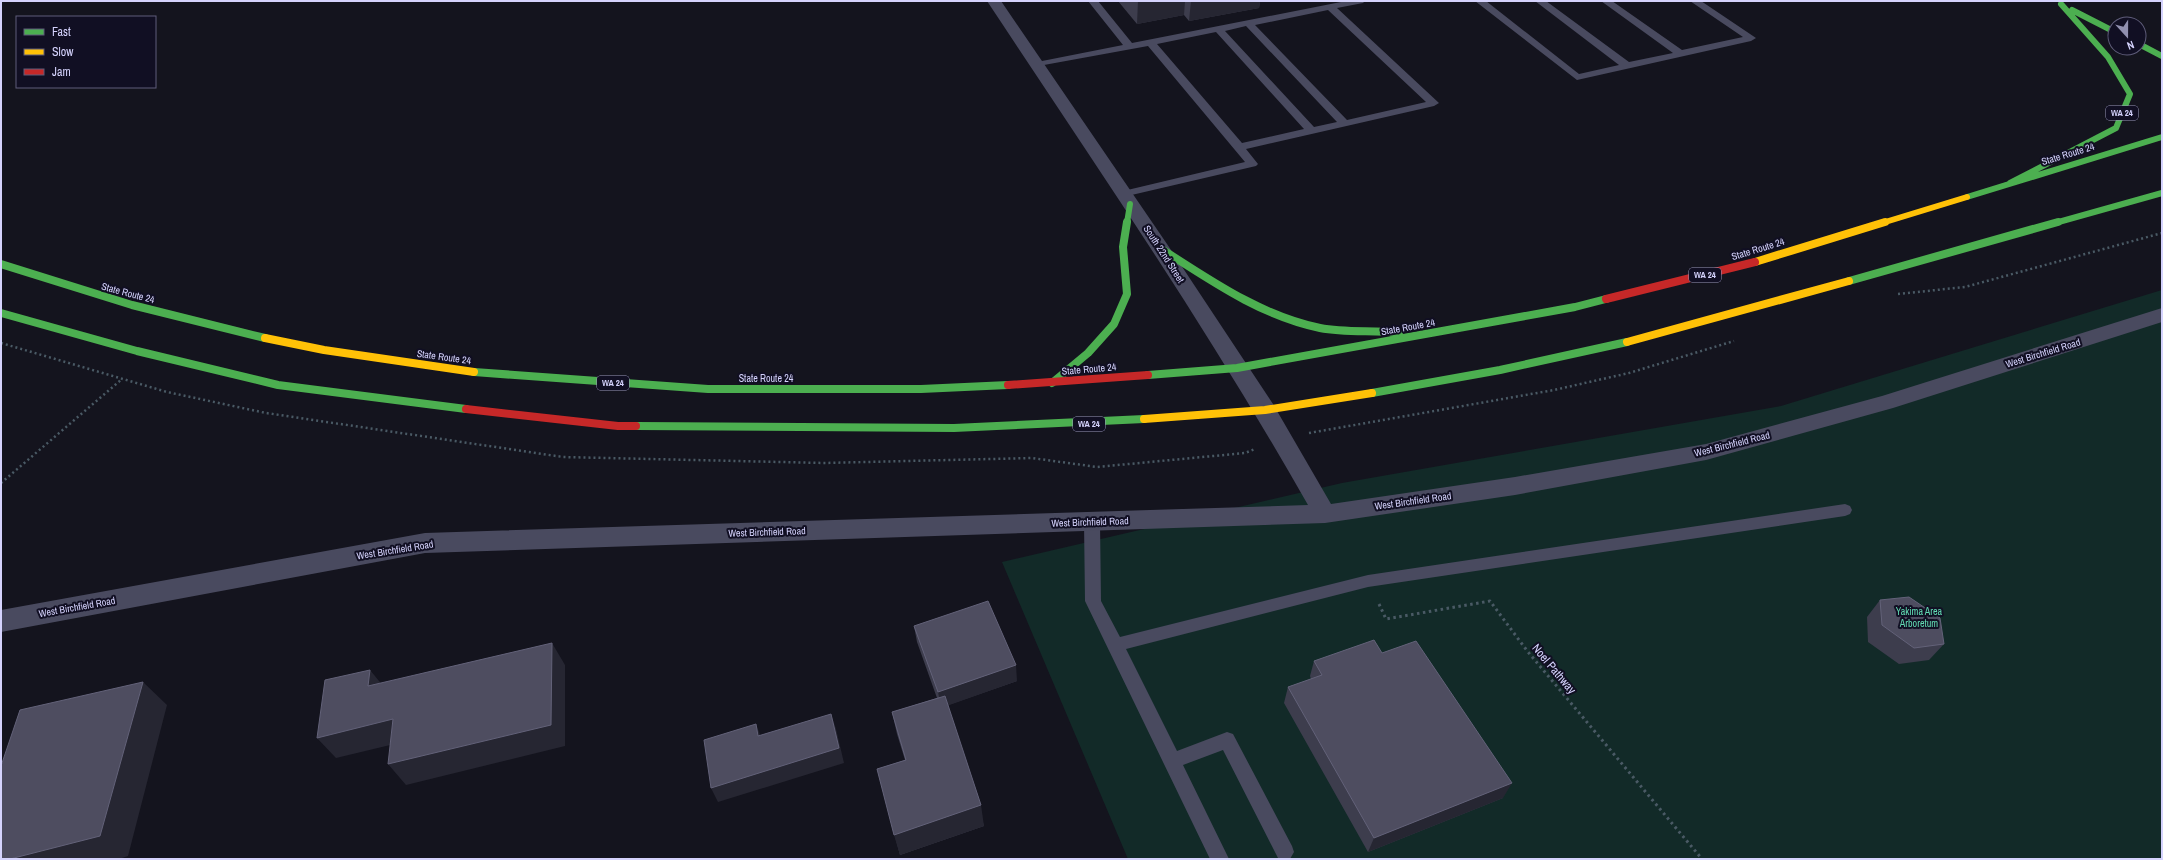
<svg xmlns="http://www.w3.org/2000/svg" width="2163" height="860" font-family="'Archivo Narrow',sans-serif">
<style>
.green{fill:#122a28}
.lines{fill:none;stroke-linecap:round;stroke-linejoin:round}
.path-far1{stroke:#4a5a65;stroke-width:2.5;stroke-dasharray:2 3;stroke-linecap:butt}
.path{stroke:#4a5a65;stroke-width:3;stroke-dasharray:2.5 3.5;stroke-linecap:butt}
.lane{fill:#494a5f;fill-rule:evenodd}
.street{fill:#494a5f;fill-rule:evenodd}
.fast-far1{stroke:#4caf50;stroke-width:6}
.fast{stroke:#4caf50;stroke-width:8}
.slow-far1{stroke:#ffc107;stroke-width:6}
.slow{stroke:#ffc107;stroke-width:8}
.jam{stroke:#c62828;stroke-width:8}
.wall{fill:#3d3d4d}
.shaded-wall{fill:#262632}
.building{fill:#4e4d60;stroke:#636279}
.labels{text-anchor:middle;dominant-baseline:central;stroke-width:4;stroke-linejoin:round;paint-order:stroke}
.shield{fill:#110f23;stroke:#9a98bc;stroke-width:1}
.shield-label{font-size:9px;font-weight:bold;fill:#d5d3fd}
.street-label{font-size:10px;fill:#d5d3fd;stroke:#110f23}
.park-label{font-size:10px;fill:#62dbb3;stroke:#110f23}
.near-street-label{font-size:12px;fill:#d5d3fd;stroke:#110f23}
</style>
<rect width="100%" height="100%" fill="#14141e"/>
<!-- green -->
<path class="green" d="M 2162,290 L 2162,859 L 1128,859 L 1002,562 L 1342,483 L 1781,406 Z"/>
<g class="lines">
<!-- path-far1 -->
<path class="path-far1" d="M 1898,294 L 1965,287 L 2162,233
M 1,343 L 167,392 L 266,413 L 563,457 L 824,463 L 1032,458 L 1097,467 L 1245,453 L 1255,449
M 1309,433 L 1554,390 L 1629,373 L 1734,341
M 1,483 L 122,379"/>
<!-- path -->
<path class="path" d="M 1379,604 L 1386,619 L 1490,601 L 1528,652 L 1702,859"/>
<!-- lane -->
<path class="lane" d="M 1088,1 L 1098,1 L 1132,43 L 1346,1 L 1365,1 L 1363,3 L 1337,8 L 1439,103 L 1434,106 L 1246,149 L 1258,164 L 1256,166 L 1123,197 L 1119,196 L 1117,194 L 1119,192 L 1245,162 L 1148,46 L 1033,67 L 1032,65 L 1037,62 L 1123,45 ZM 1328,10 L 1426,102 L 1347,120 L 1255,25 ZM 1246,26 L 1337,122 L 1314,127 L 1225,31 ZM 1216,32 L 1304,129 L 1242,143 L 1157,44 Z
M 1475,1 L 1486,1 L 1579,74 L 1619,65 L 1535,1 L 1546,1 L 1629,62 L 1673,53 L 1601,1 L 1612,1 L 1682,50 L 1743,37 L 1690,1 L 1701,1 L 1756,38 L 1751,41 L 1577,80 Z
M 1845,504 L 1850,506 L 1852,510 L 1850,514 L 1845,516 L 1368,587 L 1126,649 L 1177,751 L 1227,732 L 1233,734 L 1292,846 L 1294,852 L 1290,859 L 1278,858 L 1223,750 L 1183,765 L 1229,859 L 1210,859 L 1085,601 L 1084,522 L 1087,518 L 1092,516 L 1097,518 L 1100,522 L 1101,601 L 1120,637 L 1368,575 Z"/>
<!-- street -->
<path class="street" d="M 987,1 L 1001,1 L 1167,244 L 1273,404 L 1331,504 L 1515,477 L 1706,444 L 1882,396 L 2162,308 L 2162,322 L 1893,408 L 1706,460 L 1515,495 L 1325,523 L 425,553 L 1,632 L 1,610 L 425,533 L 1308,505 C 1210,332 1097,167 987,1 Z"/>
<!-- fast-far1 -->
<path class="fast-far1" d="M 2072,10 L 2115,32
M 2139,44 L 2162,56
M 2010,183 L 2116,128 L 2130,94 L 2108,57 L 2061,4
M 1967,197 L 2162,137
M 1127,223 L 1130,204
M 2055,223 L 2162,193"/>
<!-- fast -->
<path class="fast" d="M 1160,248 C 1210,280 1261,316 1320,328 C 1346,333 1373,330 1399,333
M 1,264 L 132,305 L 265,338
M 1849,281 L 2058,222
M 1,313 L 137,351 L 278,385 L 466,409
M 474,372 L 708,389 L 921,389 L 1008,385
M 1148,375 L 1237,368 L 1575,307 L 1606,299
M 1052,383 L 1088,353 L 1114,324 L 1127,294 L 1123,247 L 1127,222
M 1372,393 L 1500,370 L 1627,342
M 636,426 L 954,428 L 1144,419"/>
<!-- slow-far1 -->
<path class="slow-far1" d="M 1882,223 L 1967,197"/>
<!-- slow -->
<path class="slow" d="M 1755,262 L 1885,222
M 265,338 L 324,350 L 474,372
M 1627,342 L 1849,281
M 1144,419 L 1265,410 L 1372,393"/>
<!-- jam -->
<path class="jam" d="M 1606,299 L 1755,262
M 1008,385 L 1148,375
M 466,409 L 618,426 L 636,426"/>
</g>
<!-- wall -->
<path class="wall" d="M 1118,1 L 1263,1 L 1260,2 L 1259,8 L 1189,21 L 1184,15 L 1137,24 Z
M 1880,600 L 1944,644 L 1929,660 L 1899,664 L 1868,642 L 1867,617 Z
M 914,626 L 1017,681 L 948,705 L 984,826 L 900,855 L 877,769 L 905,760 L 897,734 L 892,712 L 937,698 L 917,642 Z
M 1382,653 L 1503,798 L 1368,852 L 1284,703 L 1288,687 L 1311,679 L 1310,676 L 1314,661 Z"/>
<!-- shaded-wall -->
<path class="shaded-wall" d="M 1138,1 L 1185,1 L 1184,15 L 1137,24 Z
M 1191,1 L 1263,1 L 1260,2 L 1259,8 L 1189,21 Z
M 552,643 L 565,665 L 565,746 L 406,785 L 388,764 Z
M 1016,665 L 1017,681 L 941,708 L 938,692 Z
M 370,670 L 388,692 L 368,686 Z
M 143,682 L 167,705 L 128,856 L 119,859 L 10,859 Z
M 831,714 L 836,729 L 844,763 L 718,802 L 711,788 Z
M 393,719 L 411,740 L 336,758 L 317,738 Z
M 756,724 L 762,740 L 758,736 Z
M 1512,783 L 1503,798 L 1368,852 L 1374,838 Z
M 981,805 L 984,826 L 900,855 L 894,835 Z"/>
<!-- building -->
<path class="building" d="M 1909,597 L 1940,618 L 1944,644 L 1914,648 L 1882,625 L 1880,600 Z
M 988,601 L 1016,665 L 938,692 L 914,626 Z
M 1374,640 L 1382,653 L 1416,641 L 1512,783 L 1374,838 L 1288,687 L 1322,675 L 1314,661 Z
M 552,643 L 551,725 L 388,764 L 393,719 L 317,738 L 325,680 L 370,670 L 368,686 Z
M 143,682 L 100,836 L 10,859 L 1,859 L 1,766 L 20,710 Z
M 945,696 L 981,805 L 894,835 L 877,769 L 906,760 L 892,712 Z
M 831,714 L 839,748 L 711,788 L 704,740 L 756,724 L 758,736 Z"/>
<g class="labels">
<!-- shield labels -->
<g class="shield">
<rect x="2106" y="106" width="32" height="14" rx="3"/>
<rect x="1689" y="268" width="32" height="14" rx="3"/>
<rect x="597" y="376" width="32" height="14" rx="3"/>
<rect x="1073" y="417" width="32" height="14" rx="3"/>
</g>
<g class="shield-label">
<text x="2122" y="113">WA 24</text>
<text x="1705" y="275">WA 24</text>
<text x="613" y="383">WA 24</text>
<text x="1089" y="424">WA 24</text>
</g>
<!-- street labels -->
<g class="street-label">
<text transform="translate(2068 154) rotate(-17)">State Route 24</text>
<text transform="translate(1758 249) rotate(-17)">State Route 24</text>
<text transform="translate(1164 254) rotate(57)">South 22nd Street</text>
<text transform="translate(128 293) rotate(15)">State Route 24</text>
<text transform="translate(1408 327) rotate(-10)">State Route 24</text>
<text transform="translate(2043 353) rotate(-17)">West Birchfield Road</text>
<text transform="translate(444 357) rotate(8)">State Route 24</text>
<text transform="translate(1089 369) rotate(-5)">State Route 24</text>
<text x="766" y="378">State Route 24</text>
<text transform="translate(1732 444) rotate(-14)">West Birchfield Road</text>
<text transform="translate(1413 501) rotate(-8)">West Birchfield Road</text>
<text transform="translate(1090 522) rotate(-2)">West Birchfield Road</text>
<text transform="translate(767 532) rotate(-2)">West Birchfield Road</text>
<text transform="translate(395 550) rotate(-9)">West Birchfield Road</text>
<text transform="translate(77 607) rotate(-10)">West Birchfield Road</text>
</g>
<!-- park labels -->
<g class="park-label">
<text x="1919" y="611">Yakima Area<tspan x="1919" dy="12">Arboretum</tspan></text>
</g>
<!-- near-street labels -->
<g class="near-street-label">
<text transform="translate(1554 669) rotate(50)">Noel Pathway</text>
</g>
</g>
<!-- border -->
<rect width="2163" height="860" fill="none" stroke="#d5d3fd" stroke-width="4"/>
<!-- legend -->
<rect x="16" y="16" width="140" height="72" fill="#110f23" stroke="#5f5d7a"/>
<rect x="24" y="29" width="20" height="6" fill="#4caf50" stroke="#5f5d7a"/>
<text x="52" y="36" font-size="12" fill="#d5d3fd">Fast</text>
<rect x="24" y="49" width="20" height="6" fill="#ffc107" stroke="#5f5d7a"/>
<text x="52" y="56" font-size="12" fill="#d5d3fd">Slow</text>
<rect x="24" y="69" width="20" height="6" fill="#c62828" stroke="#5f5d7a"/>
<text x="52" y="76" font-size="12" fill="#d5d3fd">Jam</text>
<!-- north arrow -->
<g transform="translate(2127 36) rotate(159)"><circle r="19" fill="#110f23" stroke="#5f5d7a"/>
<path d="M0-3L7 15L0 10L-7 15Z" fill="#9190af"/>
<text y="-6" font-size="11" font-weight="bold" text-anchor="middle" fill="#d5d3fd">N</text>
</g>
</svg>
